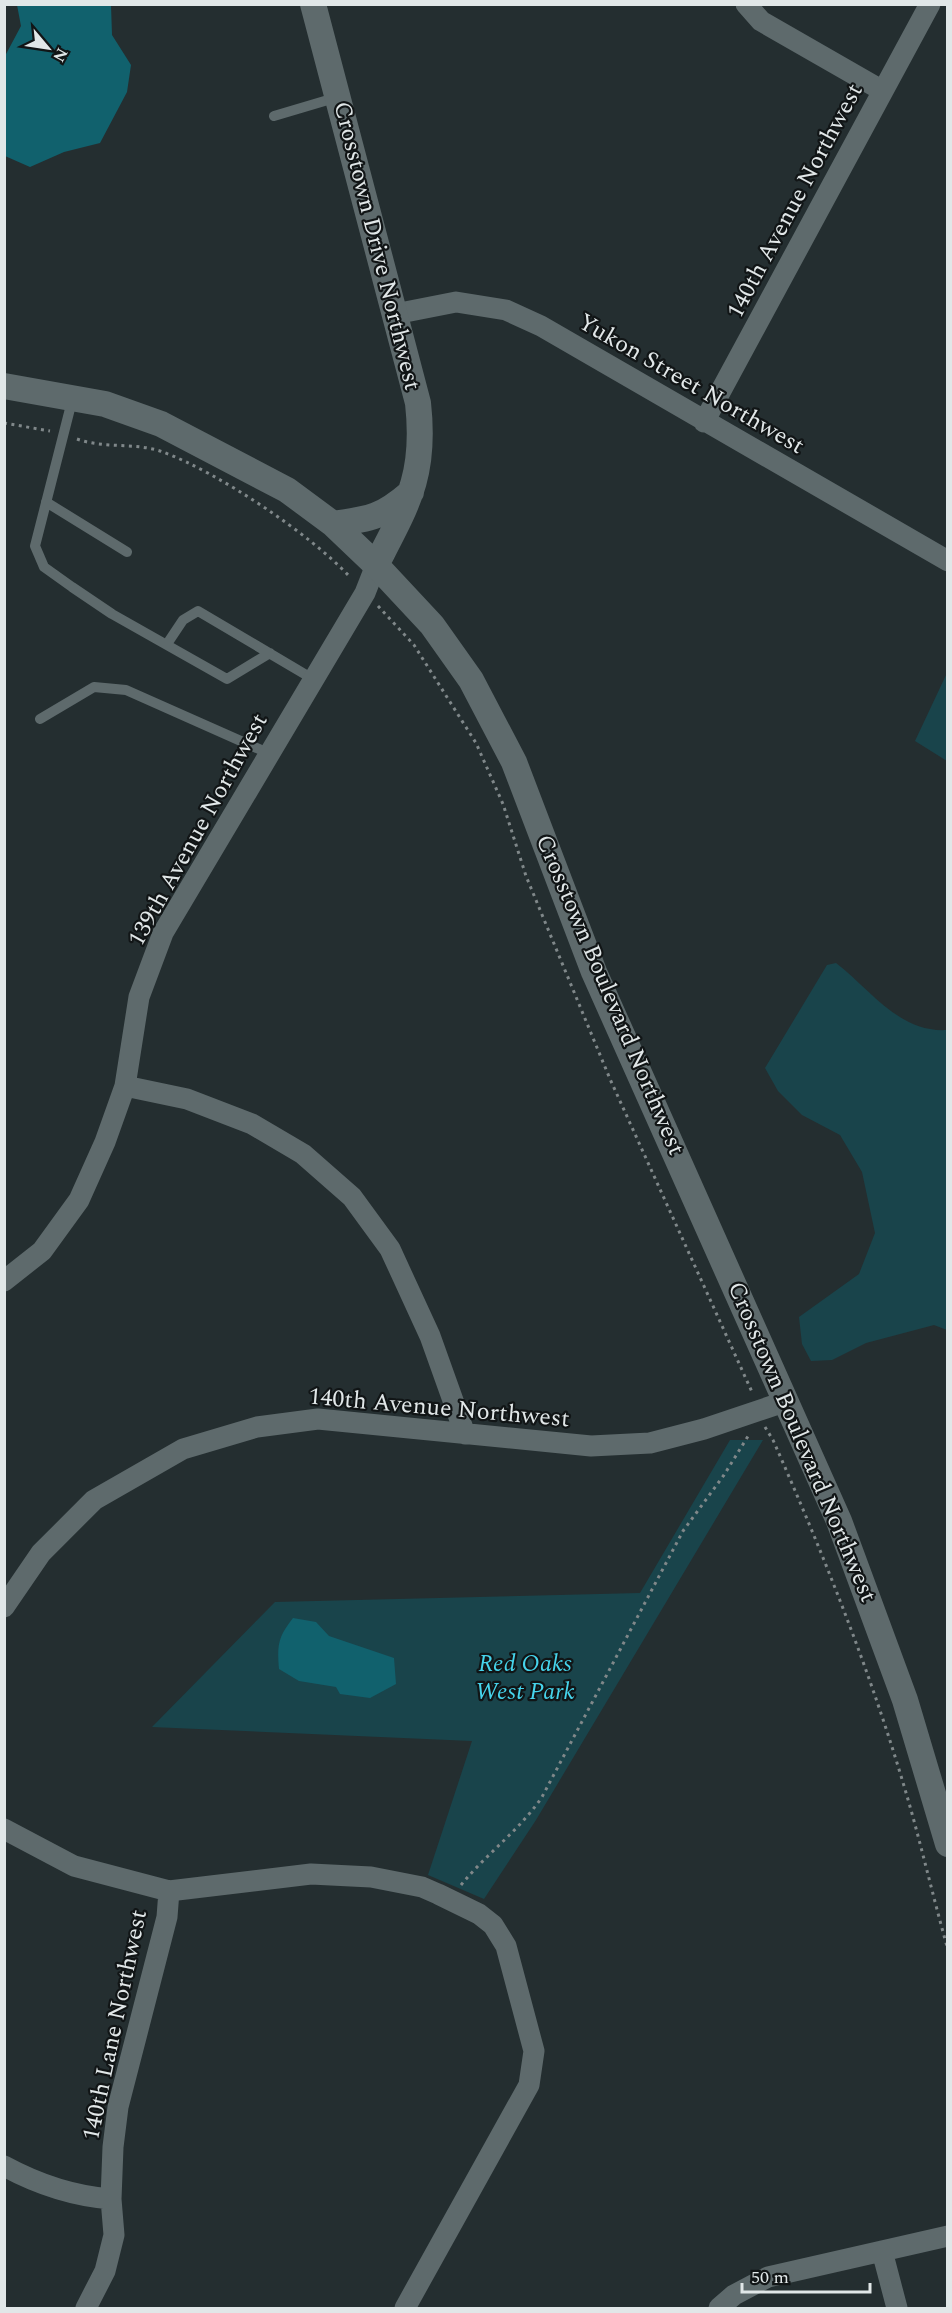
<svg xmlns="http://www.w3.org/2000/svg" width="952" height="2313" font-family="Spectral,serif">
<style>
.green{fill:#19444b}
.water{fill:#11616d}
.lines{fill:none;stroke-linecap:round;stroke-linejoin:round}
.path{stroke:#80888a;stroke-width:3;stroke-dasharray:3 4.5;stroke-linecap:butt}
.service{stroke:#5e6a6c;stroke-width:10}
.minor{stroke:#5e6a6c;stroke-width:21}
.tertiary{stroke:#5e6a6c;stroke-width:26}
.labels{text-anchor:middle;dominant-baseline:central;stroke-width:4.5;stroke-linejoin:round;paint-order:stroke}
.street-label{font-size:24px;fill:#e1e7e8;stroke:#111516}
.park-label{font-size:24px;font-style:italic;fill:#46d4eb;stroke:#111516}
</style>
<rect width="100%" height="100%" fill="#242e30"/>
<!-- green -->
<path class="green" d="M 947,673 L 947,761 L 915,741 Z
M 836,963 C 870,989 899,1033 947,1030 L 947,1330 L 934,1325 L 866,1343 L 832,1360 L 811,1361 L 802,1344 L 799,1317 L 859,1274 L 875,1233 L 862,1172 L 840,1135 L 802,1115 L 778,1091 L 765,1068 L 827,965 Z
M 730,1440 L 763,1440 L 536,1820 L 484,1899 L 428,1875 L 472,1741 L 152,1727 L 275,1602 L 640,1593 Z"/>
<!-- water -->
<path class="water" d="M 17,5 L 111,5 L 112,35 L 131,65 L 127,92 L 100,143 L 64,152 L 30,167 L 5,156 L 5,56 L 21,26 Z
M 293,1618 L 316,1622 L 329,1636 L 394,1658 L 396,1684 L 370,1698 L 340,1694 L 336,1687 L 299,1681 L 279,1669 C 277,1645 278,1637 293,1618 Z"/>
<g class="lines">
<!-- path -->
<path class="path" d="M 4,423 L 50,431
M 77,439 C 104,449 136,442 163,452 C 219,473 310,534 350,577
M 378,606 L 414,645 L 476,743 L 503,804 L 526,876 L 610,1079 L 752,1392
M 765,1427 L 773,1440 C 826,1560 875,1683 911,1810 C 924,1857 935,1904 948,1950
M 461,1885 C 487,1853 519,1831 542,1797 L 683,1531 L 724,1475 L 750,1433"/>
<!-- service -->
<path class="service" d="M 274,116 L 338,97
M 73,397 L 35,546 L 44,567 L 72,587 L 112,614 L 227,679 L 270,653
M 46,502 L 127,552
M 167,644 L 183,620 L 198,611 L 313,679
M 40,719 L 94,687 L 126,690 L 268,753"/>
<!-- minor -->
<path class="minor" d="M 746,4 L 761,21 L 883,91
M 395,314 L 456,302 L 506,310 L 541,326 L 948,561
M 704,422 L 930,4
M 125,1086 L 187,1099 L 252,1124 L 303,1154 L 352,1197 L 390,1249 L 430,1336 L 465,1434
M 4,1281 L 42,1251 L 79,1200 L 105,1142 L 125,1086 L 139,997 L 163,933 L 365,593 L 376,565
M 4,1607 L 41,1553 L 94,1500 L 183,1449 L 257,1427 L 318,1419 L 591,1446 L 650,1443 L 704,1429 L 787,1401
M 4,1829 L 74,1866 L 169,1891 L 311,1874 L 371,1877 L 422,1887 L 438,1894 L 479,1914 L 493,1925 L 506,1946 L 534,2051 L 529,2085 L 405,2308
M 4,2166 C 39,2185 72,2196 111,2199
M 882,2251 L 897,2308
M 86,2308 L 105,2271 L 114,2235 L 111,2199 L 113,2147 L 118,2107 L 167,1917 L 169,1891
M 719,2308 L 734,2295 L 768,2277 L 948,2236"/>
<!-- tertiary -->
<path class="tertiary" d="M 313,4 L 418,403 C 426,475 408,503 376,565
M 4,386 L 105,404 L 161,424 L 287,490 L 333,524 L 376,565 L 432,625 L 471,680 L 514,762 L 594,972 L 839,1521 L 905,1700 L 948,1844
M 333,524 C 371,519 382,517 411,492"/>
</g>
<g class="labels">
<!-- street labels -->
<g class="street-label">
<text transform="translate(795 201) rotate(-62)">140th Avenue Northwest</text>
<text transform="translate(377 246) rotate(76)">Crosstown Drive Northwest</text>
<text transform="translate(691 384) rotate(30)">Yukon Street Northwest</text>
<text transform="translate(198 830) rotate(-61)">139th Avenue Northwest</text>
<text transform="translate(610 995) rotate(67)">Crosstown Boulevard Northwest</text>
<text transform="translate(439 1408) rotate(5)">140th Avenue Northwest</text>
<text transform="translate(802 1442) rotate(67)">Crosstown Boulevard Northwest</text>
<text transform="translate(115 2025) rotate(-78)">140th Lane Northwest</text>
</g>
<!-- park labels -->
<g class="park-label">
<text x="525" y="1664">Red Oaks<tspan x="525" dy="28">West Park</tspan></text>
</g>
</g>
<!-- border -->
<rect width="952" height="2313" fill="none" stroke="#e1e7e8" stroke-width="12"/>
<!-- north arrow -->
<g transform="translate(48 48) rotate(119)" stroke="#111516" stroke-width="4.5" paint-order="stroke">
<path d="M0-4.5L10 22L0 15L-10 22Z" fill="#e1e7e8"/>
<text y="-9" font-size="16" font-weight="bold" text-anchor="middle" fill="#e1e7e8">N</text>
</g>
<!-- scale -->
<path d="M742 2283v9h128v-9" fill="none" stroke="#e1e7e8" stroke-width="3"/>
<text x="751" y="2283" font-size="18" fill="#e1e7e8" stroke="#111516" stroke-width="4.5" paint-order="stroke">50 m</text>
</svg>
